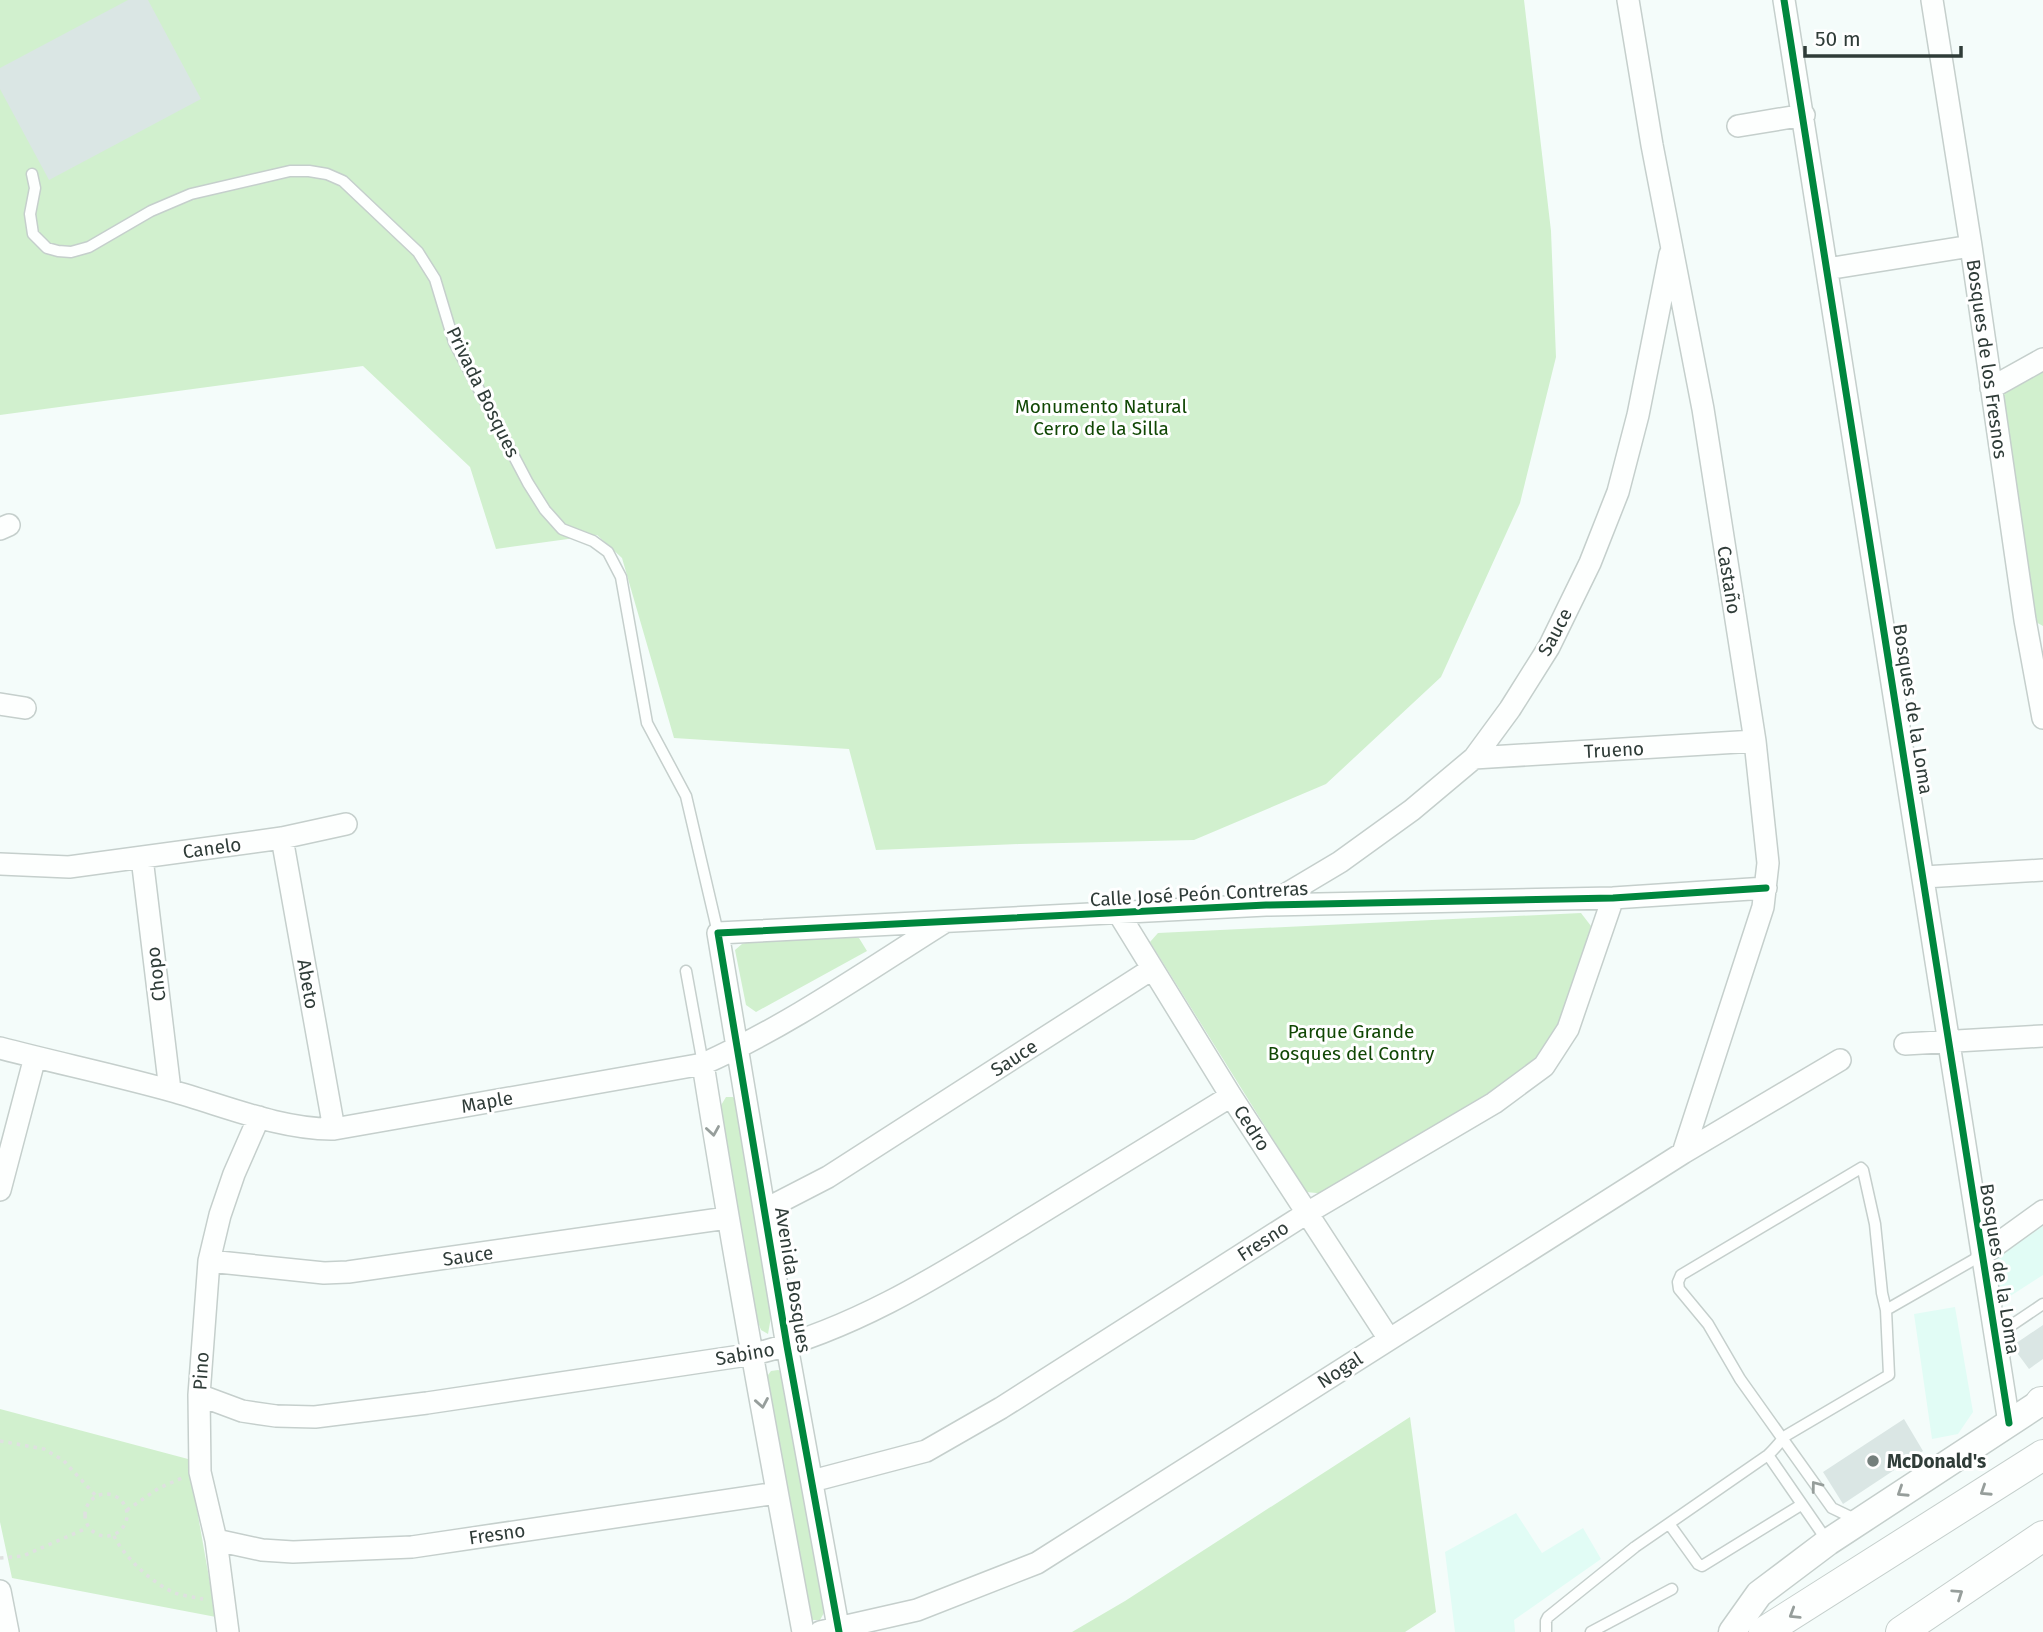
<svg xmlns="http://www.w3.org/2000/svg" width="2043" height="1632" font-family="'Fira Sans',sans-serif">
<style>
.built{fill:#e1fcf5}
.green{fill:#d1f0ce}
.building{fill:#dae6e4}
.lines{fill:none;stroke-linecap:round;stroke-linejoin:round}
.service-casing{stroke:#c5cfcc;stroke-width:13}
.minor-casing{stroke:#c5cfcc;stroke-width:24}
.tertiary-casing{stroke:#c5cfcc;stroke-width:29}
.secondary-casing{stroke:#c5cfcc;stroke-width:32}
.path{stroke:#dfe1e0;stroke-width:3.5;stroke-dasharray:3.5 5;stroke-linecap:butt}
.service{stroke:#fdfffe;stroke-width:10}
.minor{stroke:#fdfffe;stroke-width:21}
.tertiary{stroke:#fdfffe;stroke-width:26}
.secondary{stroke:#fdfffe;stroke-width:30}
.cycleway-casing{stroke:#fff;stroke-width:11}
.cycleway{stroke:#00873e;stroke-width:7}
.oneway{stroke:#969e9b}
.poi-dot{fill:#747f7c;stroke:#fff;stroke-width:2.5}
.labels{text-anchor:middle;dominant-baseline:central;stroke-width:6;stroke-linejoin:round;paint-order:stroke}
.street-label{font-size:19px;fill:#2f3c38;stroke:#fff}
.park-label{font-size:19px;fill:#104704;stroke:#fff}
.poi-label{font-size:19px;font-weight:bold;fill:#2f3c38;stroke:#fff;text-anchor:start}
</style>
<rect width="100%" height="100%" fill="#f4fcfa"/>
<!-- built -->
<path class="built" d="M 2043,1226 L 2043,1275 L 2001,1302 L 1994,1259 Z
M 1955,1307 L 1973,1412 L 1958,1434 L 1932,1439 L 1914,1314 Z
M 1516,1513 L 1542,1553 L 1583,1528 L 1601,1559 L 1514,1620 L 1515,1632 L 1455,1632 L 1445,1552 Z"/>
<!-- green -->
<path class="green" d="M 0,0 L 1524,0 L 1551,231 L 1556,357 L 1520,503 L 1441,677 L 1326,784 L 1194,840 L 1019,844 L 876,850 L 849,749 L 674,738 L 622,558 L 597,535 L 496,549 L 470,467 L 363,366 L 0,415 Z
M 2043,358 L 2043,626 L 2030,619 L 1994,391 Z
M 1581,913 L 1591,926 L 1561,1024 L 1533,1063 L 1498,1089 L 1327,1194 L 1306,1192 L 1150,942 L 1158,933 Z
M 766,937 L 859,938 L 867,951 L 756,1012 L 746,1005 L 735,950 L 742,944 Z
M 726,1097 L 733,1097 L 739,1104 L 772,1311 L 768,1334 L 761,1330 L 756,1317 L 720,1107 Z
M 778,1370 L 784,1372 L 825,1611 L 820,1620 L 811,1620 L 765,1379 L 771,1371 Z
M 0,1409 L 188,1459 L 216,1617 L 12,1578 L 0,1522 Z
M 1410,1417 L 1436,1612 L 1405,1632 L 1072,1632 L 1125,1601 Z"/>
<!-- building -->
<path class="building" d="M 128,0 L 148,0 L 201,99 L 49,180 L 0,89 L 0,68 Z
M 2043,1325 L 2043,1359 L 2029,1369 L 2012,1346 Z
M 1904,1419 L 1923,1451 L 1843,1504 L 1823,1472 Z"/>
<g class="lines">
<!-- service casing -->
<g class="service-casing">
<path id="service" d="M 32,174 L 35,188 L 30,214 L 33,234 L 47,248 L 58,251 L 71,252 L 89,247 L 151,211 L 191,194 L 290,171 L 309,171 L 327,174 L 343,181 L 418,252 L 435,279 L 454,342 L 528,483 L 545,510 L 562,529 L 593,541 L 608,552 L 621,577 L 647,723 L 686,796 L 718,933
M 686,971 L 703,1064
M 1886,1310 L 1982,1255
M 1994,1337 L 2043,1304
M 1768,1455 L 1828,1542
M 1670,1525 L 1698,1564 L 1702,1566 L 1801,1505
M 1546,1632 L 1546,1621 L 1548,1617 L 1635,1547 L 1768,1455 C 1775,1449 1780,1441 1787,1435 L 1889,1375 L 1886,1310 L 1882,1293 L 1875,1224 L 1863,1170 L 1861,1168 L 1681,1275 L 1678,1282 L 1679,1289 L 1708,1324 L 1740,1379 L 1832,1508 L 1857,1520
M 1591,1632 L 1672,1589"/>
</g>
<!-- minor casing -->
<g class="minor-casing">
<path id="minor" d="M 1628,0 L 1652,145 L 1703,409 L 1755,741 L 1768,863 L 1763,907 L 1683,1153
M 1784,0 L 2009,1423
M 1932,0 L 1971,246 L 2025,620 L 2043,718
M 1738,126 L 1804,115
M 1827,269 L 1971,246
M 1991,388 L 2043,359
M 0,529 L 9,525
M 0,704 L 25,708
M 1474,758 L 1755,741
M 282,838 L 334,1129
M 142,858 L 170,1090
M 0,864 L 69,867 L 282,838 L 346,824
M 1924,877 L 2043,870
M 1268,905 L 1340,862 L 1412,810 L 1474,758 L 1510,709 L 1549,647 L 1590,563 L 1618,492 L 1638,415 L 1670,254
M 1119,914 L 1231,1096 L 1389,1339
M 1905,1044 L 2043,1036
M 0,1048 C 57,1063 115,1075 172,1091 C 223,1105 281,1130 334,1129 L 703,1064 C 788,1026 865,972 943,923
M 703,1064 C 733,1254 768,1443 803,1632
M 0,1190 L 35,1057
M 766,1209 L 828,1177 L 1152,969
M 1982,1255 L 2043,1211
M 209,1261 L 324,1273 L 348,1272 L 727,1218
M 199,1395 L 242,1411 L 276,1416 L 315,1417 L 427,1403 L 754,1354 C 854,1330 940,1275 1026,1222 C 1095,1180 1163,1138 1231,1096
M 812,1481 L 926,1451 L 1001,1408 L 1307,1213 L 1494,1103 L 1544,1066 L 1568,1029 L 1613,898
M 216,1540 L 262,1550 L 293,1552 L 412,1547 L 777,1493
M 0,1591 L 8,1632
M 228,1632 L 216,1540 L 200,1472 L 199,1395 L 209,1261 L 220,1215 L 234,1174 L 259,1117
M 820,1632 L 917,1610 L 1037,1563 L 1683,1153 L 1840,1060
M 839,1632 L 787,1346 L 718,933 L 1266,905 L 1613,898 L 1766,888"/>
</g>
<!-- tertiary casing -->
<g class="tertiary-casing">
<path id="tertiary" d="M 1732,1632 L 1759,1594 L 1828,1542 L 2043,1401"/>
</g>
<!-- secondary casing -->
<g class="secondary-casing">
<path id="secondary" d="M 2041,1402 L 2043,1402
M 1764,1632 L 2043,1455
M 1901,1632 L 2043,1536"/>
</g>
<!-- path -->
<path class="path" d="M 0,1441 L 44,1449 L 63,1460 L 97,1497
M85 1515a21 21 0 1 1 42 0a21 21 0 1 1-42 0Z
M 127,1510 L 159,1488 L 182,1478
M 114,1536 C 124,1557 153,1584 175,1593 C 183,1596 194,1597 203,1599
M 0,1558 L 23,1556 L 87,1528"/>
<!-- service -->
<use href="#service" class="service"/>
<!-- minor -->
<use href="#minor" class="minor"/>
<!-- tertiary -->
<use href="#tertiary" class="tertiary"/>
<!-- secondary -->
<use href="#secondary" class="secondary"/>
<!-- cycleway casing -->
<g class="cycleway-casing">
<path id="cycleway" d="M 1784,0 L 2009,1423
M 839,1632 L 787,1346 L 718,933 L 1266,905 L 1613,898 L 1766,888"/>
</g>
<!-- cycleway -->
<use href="#cycleway" class="cycleway"/>
</g>
<!-- one-way arrows -->
<defs><path id="oneway-chevron" d="M-2-3.5L2.5 0L-2 3.5" fill="none" stroke-width="1.6" stroke-linecap="round" stroke-linejoin="round" transform="scale(1.75)"/></defs>
<g class="oneway">
<use href="#oneway-chevron" transform="translate(713 1131) rotate(81)"/>
<use href="#oneway-chevron" transform="translate(762 1403) rotate(80)"/>
<use href="#oneway-chevron" transform="translate(1816 1486) rotate(-127)"/>
<use href="#oneway-chevron" transform="translate(1985 1491) rotate(147)"/>
<use href="#oneway-chevron" transform="translate(1902 1492) rotate(147)"/>
<use href="#oneway-chevron" transform="translate(1958 1594) rotate(-34)"/>
<use href="#oneway-chevron" transform="translate(1794 1614) rotate(148)"/>
</g>
<!-- markers -->
<circle class="poi-dot" cx="1873" cy="1461" r="7"/>
<g class="labels">
<!-- street labels -->
<g class="street-label">
<text transform="translate(1987 359) rotate(82)">Bosques de los Fresnos</text>
<text transform="translate(483 392) rotate(64)">Privada Bosques</text>
<text transform="translate(1729 580) rotate(81)">Castaño</text>
<text transform="translate(1555 632) rotate(-62)">Sauce</text>
<text transform="translate(1913 709) rotate(81)">Bosques de la Loma</text>
<text transform="translate(1614 750) rotate(-3)">Trueno</text>
<text transform="translate(212 848) rotate(-8)">Canelo</text>
<text transform="translate(1199 894) rotate(-3)">Calle José Peón Contreras</text>
<text transform="translate(156 974) rotate(-97)">Chopo</text>
<text transform="translate(308 984) rotate(80)">Abeto</text>
<text transform="translate(1014 1058) rotate(-33)">Sauce</text>
<text transform="translate(487 1102) rotate(-10)">Maple</text>
<text transform="translate(1252 1128) rotate(57)">Cedro</text>
<text transform="translate(1263 1241) rotate(-33)">Fresno</text>
<text transform="translate(468 1256) rotate(-8)">Sauce</text>
<text transform="translate(2000 1269) rotate(81)">Bosques de la Loma</text>
<text transform="translate(793 1280) rotate(81)">Avenida Bosques</text>
<text transform="translate(745 1354) rotate(-10)">Sabino</text>
<text transform="translate(1340 1370) rotate(-33)">Nogal</text>
<text transform="translate(201 1371) rotate(-86)">Pino</text>
<text transform="translate(497 1534) rotate(-8)">Fresno</text>
</g>
<!-- park labels -->
<g class="park-label">
<text x="1101" y="406">Monumento Natural<tspan x="1101" dy="22">Cerro de la Silla</tspan></text>
<text x="1351" y="1031">Parque Grande<tspan x="1351" dy="22">Bosques del Contry</tspan></text>
</g>
<!-- poi labels -->
<g class="poi-label">
<text x="1887" y="1461">McDonald's</text>
</g>
</g>
<!-- scale -->
<path d="M1805 46v10h156v-10" fill="none" stroke="#2f3c38" stroke-width="3.5"/>
<text x="1815" y="46" font-size="21" fill="#2f3c38" stroke="#ffffff" stroke-width="5" paint-order="stroke">50 m</text>
</svg>
